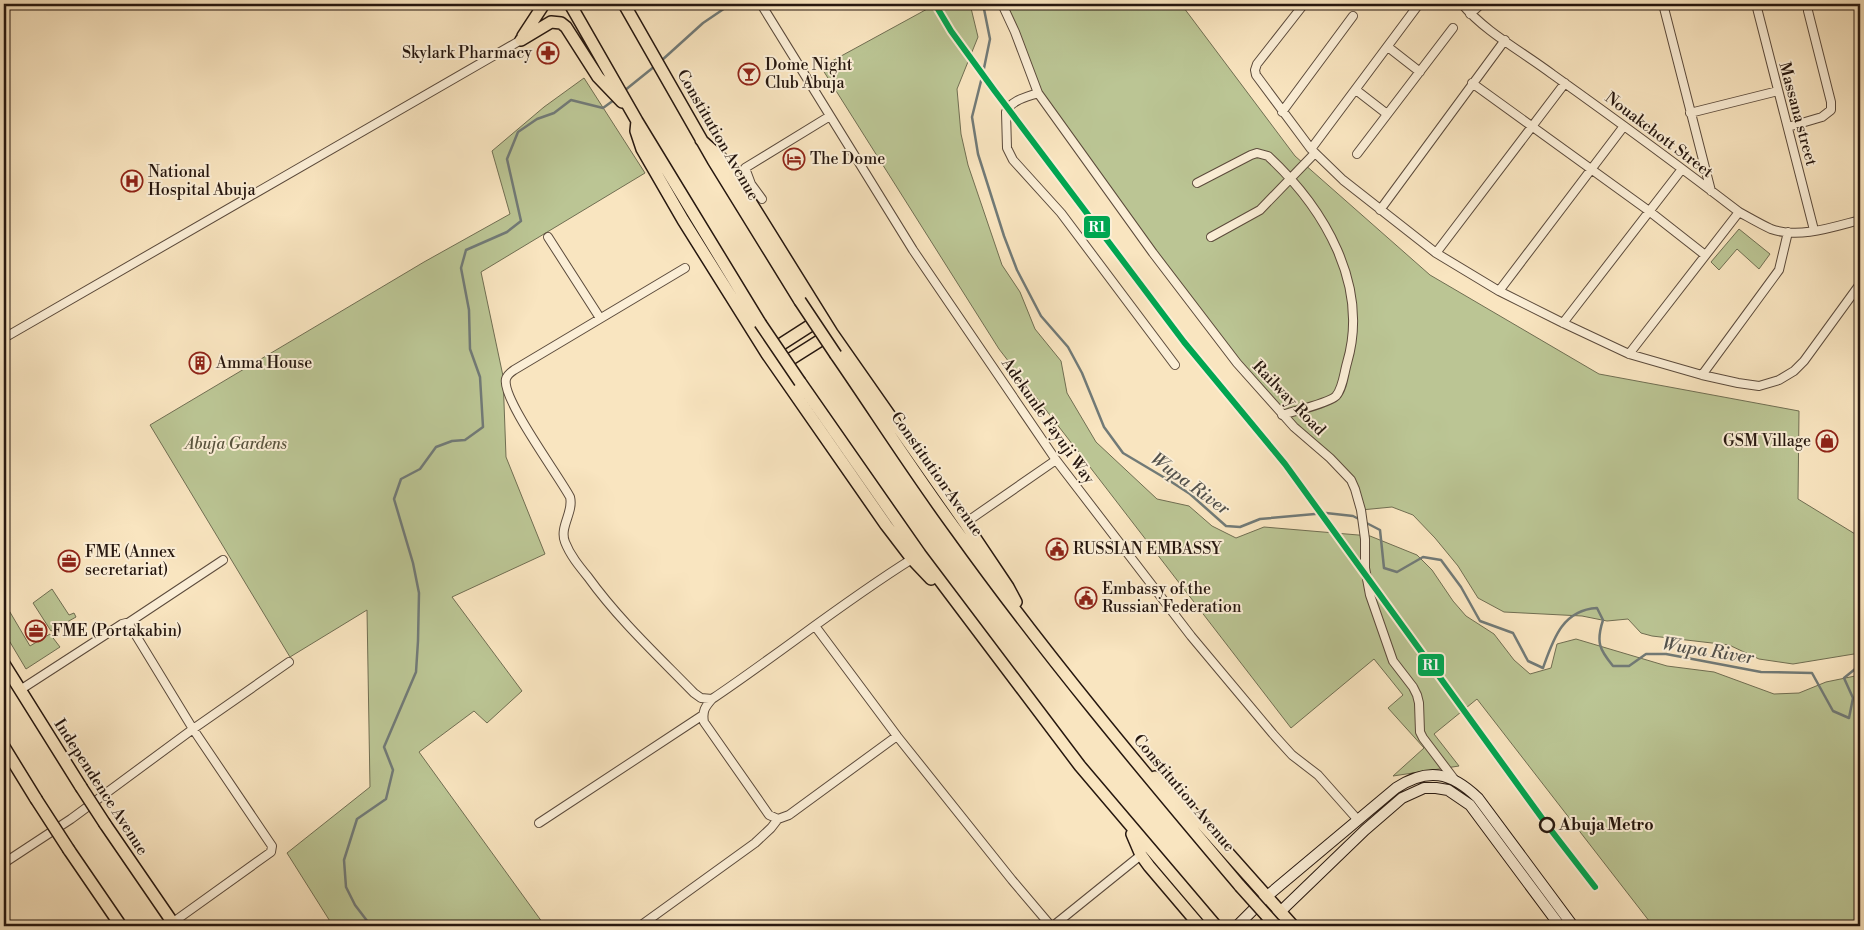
<svg xmlns="http://www.w3.org/2000/svg" width="1864" height="930" font-family="'Libre Bodoni',serif">
<style>
.green{fill:#bbc594;stroke:#706e52}
.lines{fill:none;stroke-linecap:round;stroke-linejoin:round}
.stream{stroke:#717a77;stroke-width:2.5}
.street-casing{stroke:#5b4a3b;stroke-width:10}
.secondary-casing{stroke:#26170f;stroke-width:12}
.primary-casing{stroke:#26170f;stroke-width:14}
.street{stroke:#fbeed6;stroke-width:8}
.secondary{stroke:#fbeed6;stroke-width:10}
.primary{stroke:#f9e5c0;stroke-width:11}
.tram{stroke:#26170f;stroke-width:1}
.primary-bridge-casing{stroke:#26170f;stroke-width:14;stroke-linecap:butt}
.primary-bridge{stroke:#f9e5c0;stroke-width:11}
.rail-1-casing{stroke:#fbeed6;stroke-width:10}
.rail-1{stroke:#00a651;stroke-width:6}
.stop-dot{fill:#fbeed6;stroke:#26170f;stroke-width:2.5}
.labels{text-anchor:middle;dominant-baseline:central;stroke-width:4;stroke-linejoin:round;paint-order:stroke}
.poi-label{font-size:16px;fill:#26170f;stroke:#fbeed6;text-anchor:start}
.street-label{font-size:16px;fill:#26170f;stroke:#fbeed6}
.park-label{font-size:16px;font-style:italic;fill:#5a543e;stroke:#fbeed6}
.stop-label{font-size:16px;font-weight:bold;fill:#26170f;stroke:#fbeed6;text-anchor:start}
.water-label{font-size:18px;font-style:italic;fill:#52514c;stroke:#fbeed6}
.line-badge{stroke:#fbeed6;stroke-width:2}
.badge-label{font-size:14px;text-anchor:middle;font-weight:bold;fill:#fff}
</style>
<rect width="100%" height="100%" fill="#f9e5c0"/>
<filter id="stains"><feTurbulence type="fractalNoise" baseFrequency=".004" numOctaves="4"/><feColorMatrix values="0 0 0 0 .2 0 0 0 0 .09 0 0 0 0 .02 0 0 0 .5 -.17"/></filter>
<radialGradient id="worn" r=".72"><stop offset=".6" stop-color="#630" stop-opacity="0"/><stop offset="1" stop-color="#630" stop-opacity=".3"/></radialGradient>
<!-- green -->
<path class="green" d="M 927,4 L 970,4 L 978,37 L 957,89 L 961,134 L 968,165 L 1002,265 L 1020,292 L 1035,329 L 1061,361 L 1067,393 L 1096,442 L 1157,499 L 1189,506 L 1212,526 L 1236,538 L 1264,527 L 1370,536 L 1417,555 L 1432,570 L 1453,601 L 1466,616 L 1494,634 L 1514,660 L 1530,674 L 1551,668 L 1557,644 L 1576,639 L 1667,666 L 1714,672 L 1774,694 L 1799,693 L 1826,682 L 1860,675 L 1860,926 L 1653,926 L 1477,699 L 1434,734 L 1459,766 L 1393,776 L 1424,748 L 1388,708 L 1403,695 L 1374,659 L 1291,728 L 999,349 L 821,67 L 929,8 Z
M 1002,4 L 1181,4 L 1295,156 L 1430,275 L 1599,374 L 1799,411 L 1798,499 L 1860,537 L 1860,653 L 1793,664 L 1759,659 L 1729,645 L 1652,636 L 1641,633 L 1628,619 L 1607,621 L 1582,616 L 1504,612 L 1478,598 L 1458,566 L 1435,538 L 1413,515 L 1392,507 L 1361,510 L 1355,489 L 1237,363 L 1038,93 Z
M 584,78 L 645,173 L 481,272 L 503,376 L 506,457 L 545,554 L 452,597 L 522,691 L 487,723 L 474,711 L 419,752 L 545,926 L 333,926 L 287,853 L 370,787 L 367,610 L 290,657 L 150,425 L 424,262 L 510,214 L 492,151 L 544,107 Z
M 1739,229 L 1770,254 L 1759,269 L 1737,249 L 1719,270 L 1711,262 Z
M 52,589 L 69,615 L 74,613 L 76,617 L 51,631 L 33,603 Z
M 4,602 L 30,646 L 50,634 L 60,647 L 26,669 L 4,632 Z"/>
<g class="lines">
<!-- stream -->
<path class="stream" d="M 983,4 L 990,39 L 983,73 L 972,117 L 978,154 L 1004,236 L 1017,270 L 1041,316 L 1068,347 L 1082,373 L 1104,427 L 1123,453 L 1170,481 L 1190,494 L 1226,526 L 1240,527 L 1260,519 L 1326,513 L 1353,516 L 1380,530 L 1384,568 L 1397,572 L 1423,557 L 1441,560 L 1461,587 L 1480,621 L 1513,633 L 1528,661 L 1543,668 C 1553,640 1562,610 1597,608 L 1603,620 C 1596,642 1599,649 1613,666 L 1629,666 L 1646,654 L 1666,654 L 1761,672 L 1812,673 L 1833,711 L 1849,718 L 1853,698 L 1844,678 L 1860,665
M 661,61 L 703,23 L 731,4
M 624,91 L 655,66
M 371,926 L 355,905 L 346,887 L 344,860 L 357,819 L 386,799 L 393,770 L 384,747 L 416,672 L 418,641 L 419,593 L 413,563 L 394,499 L 401,479 L 420,469 L 436,447 L 452,441 L 465,440 L 483,427 L 480,377 L 470,349 L 469,310 L 461,268 L 466,250 L 507,232 L 521,221 L 507,159 L 518,132 L 537,119 L 554,113 L 571,100 L 603,108 L 614,100"/>
<!-- street casing -->
<g class="street-casing">
<path id="street" d="M 761,4 L 913,250 L 1056,460 L 1191,636 L 1273,734 L 1292,755 L 1318,775 L 1357,819
M 1002,4 L 1015,32 L 1038,93 L 1153,253 L 1237,363 L 1294,427 L 1330,458 L 1351,480 L 1355,489 L 1361,510 L 1365,539 L 1365,568 L 1370,595 L 1393,661 L 1413,687 L 1417,695 L 1419,703 L 1420,732 L 1423,738 L 1454,779
M 1304,4 L 1257,64 L 1255,70 L 1256,75 L 1311,149 L 1343,180 L 1436,253 L 1499,291 L 1563,323 L 1629,354 L 1702,375 L 1738,383 L 1759,386 L 1779,380 L 1794,371 L 1804,361 L 1860,284
M 1462,4 C 1485,32 1523,52 1552,74 C 1615,119 1678,165 1739,212 C 1750,218 1760,224 1771,229 C 1799,239 1833,227 1860,220
M 1663,4 L 1711,191
M 1756,4 L 1814,230
M 1470,14 L 1481,4
M 1388,47 L 1420,72
M 1472,83 L 1649,211 L 1705,255
M 1356,90 L 1387,114
M 1038,93 C 1027,97 1011,100 1006,112 L 1007,148 L 1013,160 L 1061,213 L 1175,365
M 1282,112 L 1353,16
M 1690,113 L 1778,91
M 1788,127 L 1822,117 L 1831,110 L 1831,102 L 1808,11
M 1311,149 L 1419,4
M 1357,154 L 1453,28
M 1197,183 L 1251,155 L 1257,153 L 1268,156 C 1324,208 1370,285 1347,363 C 1344,373 1343,388 1336,396 C 1329,403 1294,411 1282,415
M 762,199 L 751,184 L 745,168 L 830,116
M 1380,210 L 1505,40
M 548,237 L 600,318
M 1211,237 L 1260,210 L 1315,153
M 1436,253 L 1565,83
M 685,268 L 514,370 C 511,372 507,375 506,379 C 501,398 559,476 570,497 C 574,512 559,527 565,542 C 570,555 579,566 588,577 C 619,620 658,656 694,693 L 701,698 L 712,699
M 1499,291 L 1624,126
M 1563,323 L 1682,169
M 4,338 L 521,40
M 1629,354 L 1739,212
M 1702,375 L 1779,270 L 1788,232
M 965,523 L 1056,460
M 128,623 L 223,560
M 815,626 L 897,736 L 1012,880 L 1051,926
M 20,690 L 122,624 L 126,623 L 129,624 L 193,729 L 272,846 L 271,852 L 172,923
M 897,736 L 789,815 L 778,819 L 769,815 L 704,722 C 702,711 705,707 712,699 C 779,654 843,602 912,559
M 539,823 L 703,715
M 4,863 L 71,819 L 193,729 L 289,662
M 640,926 L 755,843 L 771,828 L 778,819
M 1053,926 L 1141,855"/>
</g>
<!-- secondary casing -->
<g class="secondary-casing">
<path id="secondary" d="M 1237,926 L 1266,897 L 1396,788 C 1428,767 1451,772 1478,798 L 1573,926
M 1262,926 L 1280,912 L 1365,830 L 1402,798 L 1424,788 L 1436,788 L 1448,790 L 1470,805 L 1560,926"/>
</g>
<!-- primary casing -->
<g class="primary-casing">
<path id="primary" d="M 570,4 L 637,121 L 760,323
M 624,4 L 713,160 L 800,301
M 523,36 L 544,4
M 521,40 L 551,22 L 561,23 L 566,27 L 598,77 L 622,102
M 637,121 L 636,131 L 642,149 L 683,220 L 767,354 L 886,525 L 912,559 L 931,579
M 701,140 L 721,158 L 730,169 L 832,333 L 965,523 L 1008,587 L 1016,602
M 769,352 L 822,318
M 836,355 C 876,413 914,473 956,530 C 1044,653 1142,770 1240,886
M 778,367 L 832,333
M 800,382 L 920,554 L 1080,766 L 1216,926
M 4,664 L 81,787
M 4,747 L 36,799
M 1155,777 L 1181,800 L 1293,926
M 105,824 L 175,926
M 1132,834 L 1141,855 L 1149,866 L 1200,926
M 69,850 L 121,926"/>
</g>
<!-- street -->
<use href="#street" class="street"/>
<!-- secondary -->
<use href="#secondary" class="secondary"/>
<!-- primary -->
<use href="#primary" class="primary"/>
<!-- tram -->
<path class="tram" d="M 1547,825 L 1595,887"/>
<!-- primary-bridge casing -->
<g class="primary-bridge-casing">
<path id="primary-bridge" d="M 800,301 L 836,355
M 760,323 L 800,382
M 81,787 L 105,824
M 36,799 L 69,850
M 1240,886 L 1276,926"/>
</g>
<!-- primary-bridge -->
<use href="#primary-bridge" class="primary-bridge"/>
<!-- rail-1 casing -->
<g class="rail-1-casing">
<path id="rail-1" d="M 935,4 L 951,31 L 994,90 L 1184,342 L 1285,464 L 1547,825 L 1595,887"/>
</g>
<!-- rail-1 -->
<use href="#rail-1" class="rail-1"/>
</g>
<!-- icons -->
<defs>
<g id="pharmacy-ring" transform="scale(1.125)"><circle r="9.5" fill="#fbeed6" stroke="#8f2418" stroke-width="1.5"/><path d="M-2-6h4v4h4v4h-4v4h-4v-4h-4v-4h4Z" fill="#8f2418"/></g>
<g id="bar-ring" transform="scale(1.125)"><circle r="9.5" fill="#fbeed6" stroke="#8f2418" stroke-width="1.5"/><path d="M-6-5H6L.8 .8V4.5H3.5V6h-7V4.5H-.8V.8Z" fill="#8f2418"/></g>
<g id="hotel-ring" transform="scale(1.125)"><circle r="9.5" fill="#fbeed6" stroke="#8f2418" stroke-width="1.5"/><path d="M-6-4.5h1.5V1H6V5H4.5V3h-9V5H-6ZM-4 0a1.8 1.8 0 1 1 3.6 0ZM.5 0V-2.5h3Q6-2.5 6 0Z" fill="#8f2418"/></g>
<g id="hospital-ring" transform="scale(1.125)"><circle r="9.5" fill="#fbeed6" stroke="#8f2418" stroke-width="1.5"/><path d="M-5-5h3v3.5h4V-5h3V5h-3V1.5h-4V5h-3Z" fill="#8f2418"/></g>
<g id="building-ring" transform="scale(1.125)"><circle r="9.5" fill="#fbeed6" stroke="#8f2418" stroke-width="1.5"/><path d="M-4-6H4V6H1V3H-1V6H-4ZM-2.5-4.3h1.7v1.8h-1.7ZM.8-4.3h1.7v1.8H.8ZM-2.5-1h1.7V.8h-1.7ZM.8-1h1.7V.8H.8Z" fill="#8f2418"/></g>
<g id="shop-ring" transform="scale(1.125)"><circle r="9.5" fill="#fbeed6" stroke="#8f2418" stroke-width="1.5"/><path d="M-5-2.5h2.3a2.7 3.5 0 0 1 5.4 0H5L5.5 6h-11ZM-1.5-2.5h3a1.5 2.3 0 0 0-3 0Z" fill="#8f2418"/></g>
<g id="civic-ring" transform="scale(1.125)"><circle r="9.5" fill="#fbeed6" stroke="#8f2418" stroke-width="1.5"/><path d="M-.6-6.5H3V-4.5H.6V-3L4-1V1h2V6H-6V1h2V-1L-.6-3ZM-1.2 2.5V6h2.4V2.5Z" fill="#8f2418"/></g>
<g id="office-ring" transform="scale(1.125)"><circle r="9.5" fill="#fbeed6" stroke="#8f2418" stroke-width="1.5"/><path d="M-6-3h4V-5.5h4V-3h4V5H-6ZM-1-4.5V-3h2v-1.5ZM-6 0V1H6V0Z" fill="#8f2418"/></g>
</defs>
<g fill-rule="evenodd">
<use href="#pharmacy-ring" x="548" y="53"/>
<use href="#bar-ring" x="749" y="74"/>
<use href="#hotel-ring" x="794" y="159"/>
<use href="#hospital-ring" x="132" y="181"/>
<use href="#building-ring" x="200" y="363"/>
<use href="#shop-ring" x="1827" y="441"/>
<use href="#civic-ring" x="1057" y="549"/>
<use href="#office-ring" x="69" y="561"/>
<use href="#civic-ring" x="1086" y="598"/>
<use href="#office-ring" x="36" y="631"/>
</g>
<!-- markers -->
<circle class="stop-dot" cx="1547" cy="825" r="7"/>
<g class="labels">
<!-- poi labels -->
<g class="poi-label">
<text x="532" y="53" text-anchor="end">Skylark Pharmacy</text>
<text x="765" y="65">Dome Night<tspan x="765" dy="18">Club Abuja</tspan></text>
<text x="810" y="159">The Dome</text>
<text x="148" y="172">National<tspan x="148" dy="18">Hospital Abuja</tspan></text>
<text x="216" y="363">Amma House</text>
<text x="1811" y="441" text-anchor="end">GSM Village</text>
<text x="1073" y="549">RUSSIAN EMBASSY</text>
<text x="85" y="552">FME (Annex<tspan x="85" dy="18">secretariat)</tspan></text>
<text x="1102" y="589">Embassy of the<tspan x="1102" dy="18">Russian Federation</tspan></text>
<text x="52" y="631">FME (Portakabin)</text>
</g>
<!-- street labels -->
<g class="street-label">
<text transform="translate(1798 114) rotate(75)">Massana street</text>
<text transform="translate(718 135) rotate(60)">Constitution Avenue</text>
<text transform="translate(1659 135) rotate(37)">Nouakchott Street</text>
<text transform="translate(1289 398) rotate(46)">Railway Road</text>
<text transform="translate(1048 421) rotate(55)">Adekunle Fayuji Way</text>
<text transform="translate(937 474) rotate(55)">Constitution Avenue</text>
<text transform="translate(101 787) rotate(57)">Independence Avenue</text>
<text transform="translate(1184 793) rotate(50)">Constitution Avenue</text>
</g>
<!-- park labels -->
<g class="park-label">
<text x="236" y="444">Abuja Gardens</text>
</g>
<!-- stop labels -->
<g class="stop-label">
<text x="1559" y="825">Abuja Metro</text>
</g>
<!-- water labels -->
<g class="water-label">
<text transform="translate(1190 484) rotate(36)">Wupa River</text>
<text transform="translate(1708 651) rotate(9)">Wupa River</text>
</g>
</g>
<g class="line-badge">
<rect x="1083" y="215" width="28" height="24" rx="5" fill="#00a651"/>
<rect x="1417" y="653" width="28" height="24" rx="5" fill="#00a651"/>
</g>
<g class="badge-label">
<text x="1097" y="232">R1</text>
<text x="1431" y="670">R1</text>
</g>
<!-- margin -->
<rect width="1864" height="930" fill="none" stroke="#f9e5c0" stroke-width="20"/>
<rect x="5" y="5" width="1854" height="920" fill="none" stroke="#26170f" stroke-width="2.5"/>
<rect x="10" y="10" width="1844" height="910" fill="none" stroke="#26170f"/>
<rect width="100%" height="100%" filter="url(#stains)"/>
<rect width="100%" height="100%" fill="url(#worn)"/>
</svg>
